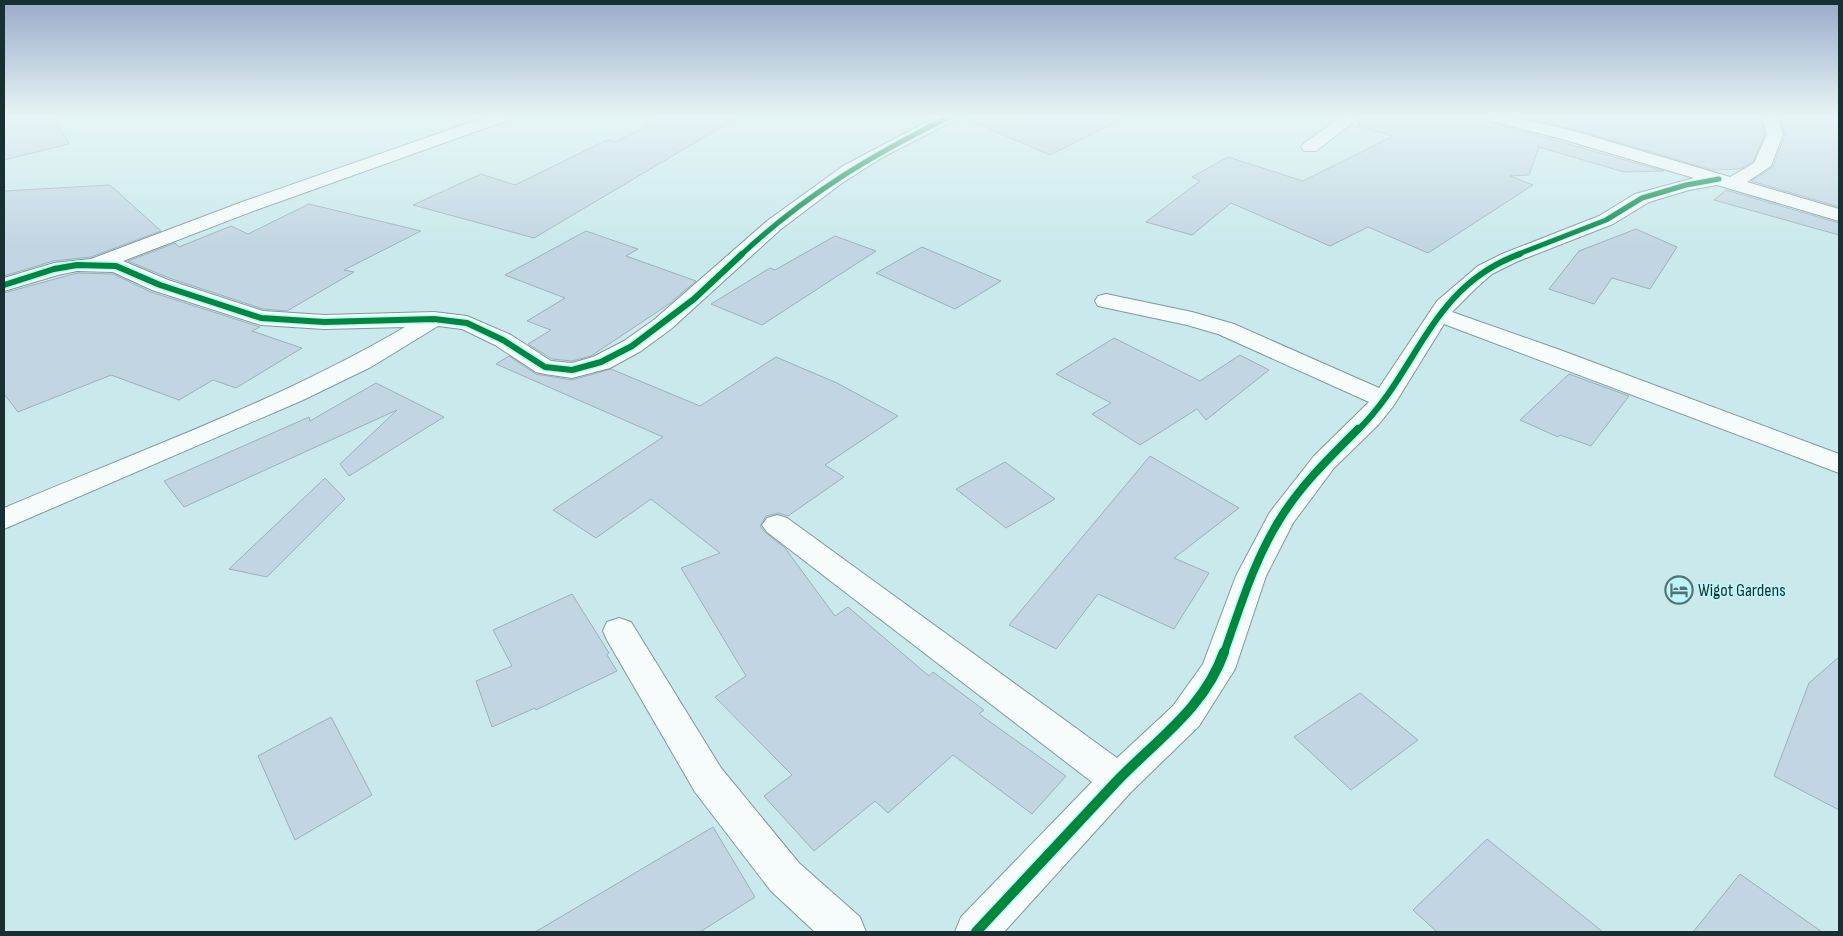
<svg xmlns="http://www.w3.org/2000/svg" width="1843" height="936" font-family="'Sofia Sans Condensed',sans-serif">
<style>
.building{fill:#c1d5e2;stroke:#9eb0b9}
.lines{fill:none;stroke-linecap:round;stroke-linejoin:round}
.minor-casing{stroke:#809a9c;stroke-width:2}
.minor{fill:#f7fcfc;fill-rule:evenodd}
.cycleway-far3-casing{stroke:#baf6fb;stroke-width:7}
.cycleway-far2-casing{stroke:#baf6fb;stroke-width:9}
.cycleway-far1-casing{stroke:#baf6fb;stroke-width:11}
.cycleway-casing{stroke:#baf6fb;stroke-width:13}
.cycleway-far3{stroke:#00873e;stroke-width:5}
.cycleway-far2{stroke:#00873e;stroke-width:6}
.cycleway-far1{stroke:#00873e;stroke-width:8}
.cycleway{stroke:#00873e;stroke-width:10}
.labels{text-anchor:middle;dominant-baseline:central;stroke-width:4;stroke-linejoin:round;paint-order:stroke}
.poi-label{font-size:18px;fill:#183032;stroke:#baf6fb;text-anchor:start}
</style>
<rect width="100%" height="100%" fill="#c9e9ec"/>
<!-- building -->
<path class="building" d="M 4,117 L 54,117 L 69,144 L 4,160 Z
M 662,117 L 738,117 L 534,238 L 413,205 L 481,174 L 515,185 L 607,140 L 616,142 Z
M 962,117 L 1126,117 L 1050,155 Z
M 1362,117 L 1485,117 L 1489,122 L 1664,171 L 1624,172 L 1539,147 L 1529,175 L 1510,176 L 1533,185 L 1428,253 L 1368,227 L 1330,246 L 1231,203 L 1192,235 L 1146,222 L 1200,181 L 1192,177 L 1228,157 L 1303,181 L 1393,136 L 1358,126 Z
M 1523,117 L 1760,117 L 1765,134 L 1753,162 L 1740,169 L 1712,170 L 1577,130 Z
M 1780,117 L 1839,117 L 1839,207 L 1751,181 L 1773,167 L 1785,135 Z
M 110,185 L 161,231 L 91,257 L 53,261 L 4,276 L 4,191 Z
M 1726,190 L 1839,223 L 1839,235 L 1714,200 Z
M 309,204 L 421,231 L 344,270 L 354,272 L 287,311 L 263,309 L 169,278 L 128,261 L 175,243 L 179,247 L 231,226 L 248,234 Z
M 1636,229 L 1677,247 L 1650,289 L 1612,278 L 1594,304 L 1549,289 L 1579,251 Z
M 586,231 L 638,249 L 626,256 L 696,281 L 669,304 L 591,356 L 572,361 L 552,359 L 528,344 L 551,330 L 527,321 L 565,298 L 505,275 Z
M 835,236 L 876,251 L 762,325 L 711,304 L 770,268 L 775,270 Z
M 922,247 L 1001,281 L 955,309 L 876,273 Z
M 77,273 L 113,274 L 151,292 L 260,327 L 252,331 L 302,348 L 236,388 L 213,380 L 179,400 L 111,375 L 18,412 L 4,394 L 4,293 Z
M 1114,338 L 1200,381 L 1240,355 L 1269,370 L 1206,420 L 1197,409 L 1140,445 L 1092,414 L 1111,403 L 1056,374 Z
M 509,356 L 536,374 L 572,380 L 611,369 L 700,406 L 776,357 L 837,383 L 898,416 L 825,465 L 844,477 L 788,516 L 778,513 L 766,516 L 760,526 L 766,533 L 785,548 L 835,616 L 848,607 L 929,676 L 933,672 L 984,710 L 979,714 L 1066,776 L 1032,814 L 953,755 L 888,813 L 875,801 L 814,851 L 764,796 L 792,775 L 715,697 L 746,676 L 681,568 L 720,553 L 651,499 L 596,538 L 553,510 L 663,437 L 496,364 Z
M 1569,374 L 1629,396 L 1591,446 L 1560,435 L 1558,437 L 1520,420 Z
M 376,383 L 444,417 L 349,476 L 340,464 L 397,410 L 184,507 L 164,481 L 309,417 L 310,421 Z
M 1150,456 L 1239,508 L 1174,558 L 1209,573 L 1174,629 L 1098,594 L 1056,649 L 1009,625 Z
M 1005,462 L 1055,499 L 1006,528 L 956,489 Z
M 325,478 L 345,499 L 267,577 L 229,569 Z
M 572,594 L 609,653 L 607,655 L 617,671 L 536,710 L 535,708 L 492,727 L 476,681 L 512,666 L 493,630 Z
M 1839,657 L 1839,810 L 1774,776 L 1809,683 Z
M 1360,693 L 1418,740 L 1351,790 L 1294,737 Z
M 331,717 L 372,795 L 295,840 L 258,756 Z
M 713,827 L 755,897 L 700,932 L 535,932 Z
M 1487,839 L 1603,932 L 1437,932 L 1413,910 Z
M 1740,874 L 1822,932 L 1693,932 Z"/>
<g class="lines">
<!-- minor casing -->
<g class="minor-casing">
<path id="minor" d="M 486,117 L 510,117 L 508,120 L 256,210 L 123,261 L 168,280 L 263,311 L 324,315 L 434,312 L 467,316 L 511,335 L 551,361 L 572,363 L 593,357 L 624,341 L 655,319 L 767,221 L 843,166 L 936,117 L 957,117 L 955,120 L 883,157 L 842,183 L 781,229 L 671,329 L 641,351 L 610,368 L 572,378 L 545,374 L 536,372 L 495,345 L 462,329 L 438,326 L 371,367 L 303,400 L 4,529 L 4,508 C 139,451 279,401 405,327 L 324,329 L 261,325 L 152,290 L 113,272 L 77,271 L 58,275 L 4,291 L 4,278 L 54,263 L 91,259 L 242,202 Z
M 1341,117 L 1360,117 L 1316,151 L 1304,151 L 1301,147 L 1304,143 Z
M 1487,117 L 1515,117 L 1577,132 L 1730,177 L 1754,163 L 1767,134 L 1762,117 L 1778,117 L 1783,134 L 1771,166 L 1747,182 L 1839,209 L 1839,221 L 1717,185 L 1689,190 L 1649,202 L 1613,224 L 1516,262 L 1492,274 L 1476,288 L 1452,312 L 1560,350 L 1839,454 L 1839,473 L 1444,324 L 1394,405 L 1379,424 L 1334,468 L 1293,523 L 1266,576 L 1235,669 L 1199,726 L 1131,792 L 1004,932 L 955,932 L 961,917 L 1092,782 L 767,532 L 762,525 L 767,518 L 777,515 L 787,518 L 1117,758 L 1173,706 L 1203,664 L 1236,576 L 1270,512 L 1314,456 L 1369,402 L 1218,334 L 1187,325 L 1098,306 L 1095,301 L 1098,296 L 1106,294 L 1192,312 L 1234,324 L 1379,388 L 1437,301 L 1478,266 L 1502,254 L 1599,216 L 1635,194 L 1694,178 L 1565,140 L 1489,120 Z
M 619,618 L 631,622 L 721,768 L 799,863 L 860,917 L 866,932 L 815,932 L 771,891 L 695,792 L 607,640 L 603,631 L 607,622 Z"/>
</g>
<!-- minor -->
<use href="#minor" class="minor"/>
<!-- cycleway-far3 casing -->
<g class="cycleway-far3-casing">
<path id="cycleway-far3" d="M 741,255 C 805,195 870,156 949,117
M 1516,255 L 1606,220 L 1642,198 L 1686,185 L 1719,179"/>
</g>
<!-- cycleway-far2 casing -->
<g class="cycleway-far2-casing">
<path id="cycleway-far2" d="M 4,285 L 54,269 L 77,265 L 116,266 L 160,285 L 261,318 L 324,322 L 434,319 L 467,323 L 503,340 L 545,367 L 572,370 L 601,362 L 632,346 L 694,299 L 742,254
M 1357,431 C 1419,371 1429,287 1520,254"/>
</g>
<!-- cycleway-far1 casing -->
<g class="cycleway-far1-casing">
<path id="cycleway-far1" d="M 1224,653 C 1240,608 1254,560 1280,519 C 1301,485 1330,457 1358,429"/>
</g>
<!-- cycleway casing -->
<g class="cycleway-casing">
<path id="cycleway" d="M 976,932 C 1023,882 1069,832 1116,782 C 1156,740 1204,709 1224,652"/>
</g>
<!-- cycleway-far3 -->
<use href="#cycleway-far3" class="cycleway-far3"/>
<!-- cycleway-far2 -->
<use href="#cycleway-far2" class="cycleway-far2"/>
<!-- cycleway-far1 -->
<use href="#cycleway-far1" class="cycleway-far1"/>
<!-- cycleway -->
<use href="#cycleway" class="cycleway"/>
</g>
<!-- sky -->
<linearGradient id="sky" x2="0" y2="1"><stop stop-color="#9aaac9"/><stop offset="0.47" stop-color="#e7f5f6"/><stop offset="1" stop-color="#e7f5f6" stop-opacity="0"/></linearGradient>
<rect width="1843" height="248" fill="url(#sky)"/>
<!-- icons -->
<defs>
<g id="hotel-ring" transform="scale(1.4375)"><circle r="9.5" fill="#baf6fb" stroke="#567173" stroke-width="1.5"/><path d="M-6-4.5h1.5V1H6V5H4.5V3h-9V5H-6ZM-4 0a1.8 1.8 0 1 1 3.6 0ZM.5 0V-2.5h3Q6-2.5 6 0Z" fill="#567173"/></g>
</defs>
<g fill-rule="evenodd">
<use href="#hotel-ring" x="1679" y="590"/>
</g>
<g class="labels">
<!-- poi labels -->
<g class="poi-label">
<text x="1698" y="590">Wigot Gardens</text>
</g>
</g>
<!-- border -->
<rect width="1843" height="936" fill="none" stroke="#183032" stroke-width="10"/>
</svg>
